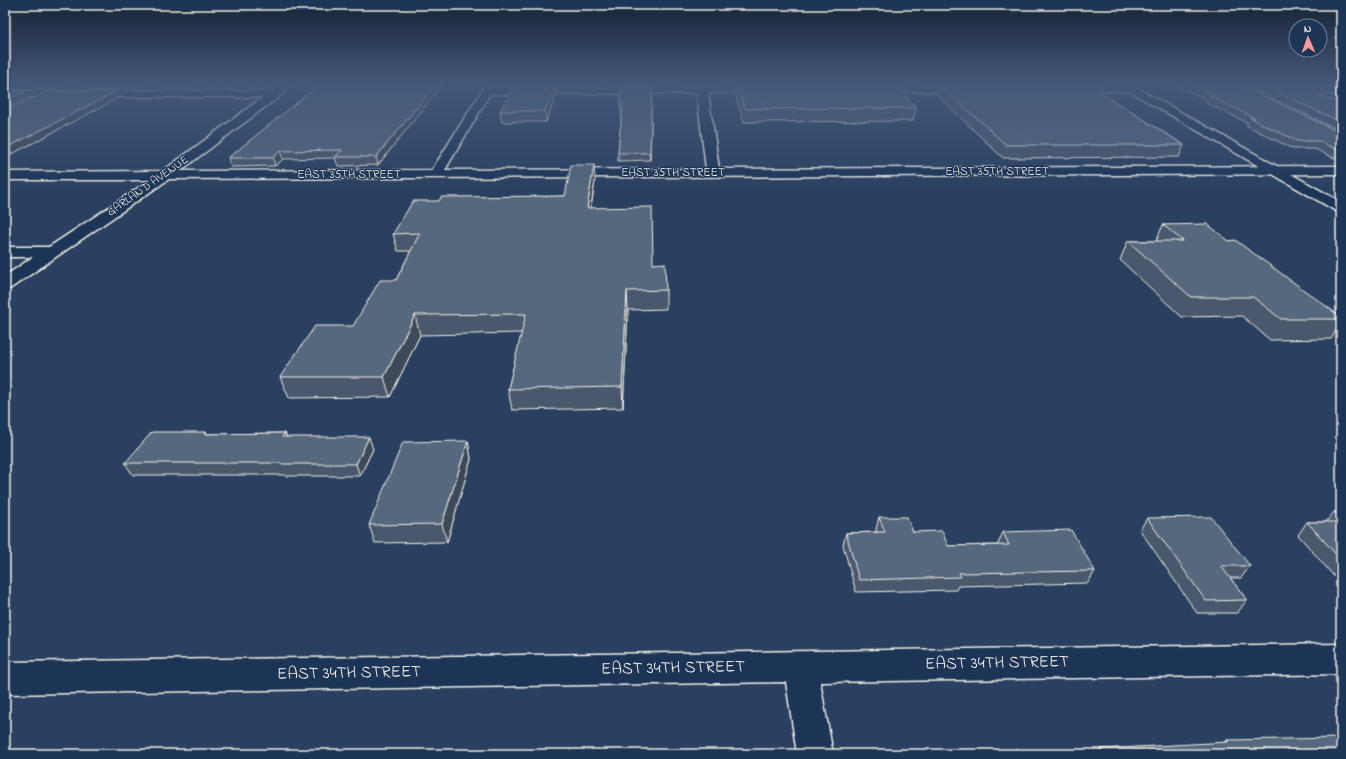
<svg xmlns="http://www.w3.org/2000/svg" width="1346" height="759" font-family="'Indie Flower',sans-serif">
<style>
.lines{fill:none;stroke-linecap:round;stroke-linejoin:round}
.minor-casing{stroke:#f4f1e8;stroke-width:3}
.major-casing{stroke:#f4f1e8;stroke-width:3}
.minor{fill:#1d3557;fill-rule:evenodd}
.major{fill:#1d3557;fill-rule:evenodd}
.wall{fill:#4a596c;stroke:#f4f1e8}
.shaded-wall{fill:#3c4858;stroke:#f4f1e8}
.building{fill:#56677d;stroke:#f4f1e8}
.labels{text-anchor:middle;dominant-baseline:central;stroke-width:3;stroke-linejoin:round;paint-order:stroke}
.far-street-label{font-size:12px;fill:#f4f1e8;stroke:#1d3557}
.near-street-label{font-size:17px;fill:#f4f1e8;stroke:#1d3557}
</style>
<rect width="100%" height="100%" fill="#2a4060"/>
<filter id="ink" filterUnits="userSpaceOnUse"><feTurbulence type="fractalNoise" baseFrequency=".025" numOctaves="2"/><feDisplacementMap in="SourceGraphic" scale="8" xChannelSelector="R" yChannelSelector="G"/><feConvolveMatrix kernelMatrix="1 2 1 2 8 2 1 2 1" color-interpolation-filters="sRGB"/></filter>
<g filter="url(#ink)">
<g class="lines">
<!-- minor casing -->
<g class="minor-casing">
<path id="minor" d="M 281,84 L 293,84 L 280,96 L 180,171 L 432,170 L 486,84 L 496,84 L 494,88 L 769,87 L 770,89 L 769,91 L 765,92 L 708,93 L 719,169 L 1341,166 L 1341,174 L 169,179 L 11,288 L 5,289 L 5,276 L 33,257 L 5,257 L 5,247 L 49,247 L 150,180 L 5,180 L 5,172 L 163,171 L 263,97 L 5,97 L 5,91 L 272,91 ZM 697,93 L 706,169 L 445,170 L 490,94 Z
M 1072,85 L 1128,85 L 1133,88 L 1128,91 L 1068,90 L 1067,88 L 1068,86 Z
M 870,86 L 965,86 L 970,89 L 965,92 L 866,91 L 865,89 L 866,87 Z
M 1341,644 L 1341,674 L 820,682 L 833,754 L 797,754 L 786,682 L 5,694 L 5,662 Z"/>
</g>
<!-- major casing -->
<g class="major-casing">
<path id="major" d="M 1117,84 L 1130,84 L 1341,202 L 1341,213 L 1336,211 Z"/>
</g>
<!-- minor -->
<use href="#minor" class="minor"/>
<!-- major -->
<use href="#major" class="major"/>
</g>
<!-- wall -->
<path class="wall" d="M 9,84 L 145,84 L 135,90 L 11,90 Z
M 320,84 L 444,84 L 442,85 L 378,165 L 338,166 L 335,158 L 283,159 L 275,166 L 231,167 L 228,158 Z
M 522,84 L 560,84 L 559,86 L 555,86 L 556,95 L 546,122 L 502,122 L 500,111 Z
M 624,84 L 652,84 L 652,86 L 624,86 Z
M 732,84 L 895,84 L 916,108 L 913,121 L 744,122 L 735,94 L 735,85 L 732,85 Z
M 926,84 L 1095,84 L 1108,92 L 1106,96 L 1184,145 L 1179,157 L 1003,158 L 935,93 L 937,84 Z
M 1173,84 L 1238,84 L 1341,133 L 1341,158 L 1334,158 L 1315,149 L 1293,149 L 1246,125 L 1248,123 L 1206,103 L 1207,100 Z
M 1242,84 L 1341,84 L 1341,102 L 1335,102 L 1341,104 L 1341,131 Z
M 115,92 L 118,98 L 12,154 L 5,154 L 5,111 Z
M 652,95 L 650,160 L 618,161 L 618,153 L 622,109 L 620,109 L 620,102 Z
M 595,181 L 591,208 L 653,264 L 666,290 L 666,309 L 628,310 L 623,408 L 512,410 L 508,389 L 522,333 L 420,335 L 390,397 L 289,398 L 280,377 L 353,326 L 396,280 L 411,251 L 398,251 L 393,234 L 439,201 L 565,196 Z
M 1163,225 L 1229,241 L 1341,317 L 1341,322 L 1331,339 L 1270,340 L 1242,316 L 1182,317 L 1120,260 L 1128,241 L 1156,241 Z
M 206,432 L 207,434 L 285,433 L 287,437 L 373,449 L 360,476 L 285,476 L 285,475 L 133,475 L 125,463 Z
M 468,441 L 471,459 L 447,542 L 375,543 L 369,525 Z
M 1334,512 L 1341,512 L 1341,581 L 1339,582 L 1298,535 L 1307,522 L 1326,522 Z
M 879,517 L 913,532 L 948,546 L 998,545 L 998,544 L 1003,532 L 1095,571 L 1088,583 L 958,586 L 956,590 L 856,592 L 843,545 L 846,533 L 877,532 L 876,530 Z
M 1147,518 L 1250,566 L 1241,578 L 1230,578 L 1247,600 L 1237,613 L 1197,613 L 1140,530 Z
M 1227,740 L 1341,754 L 1097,754 L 1101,749 L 1224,743 Z"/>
<!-- shaded-wall -->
<path class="shaded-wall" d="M 133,84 L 145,84 L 135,90 Z
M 436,84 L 442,85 L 378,165 L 376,157 Z
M 555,85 L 556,95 L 546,122 L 545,111 Z
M 652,88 L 652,95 L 650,160 L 650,153 Z
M 24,92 L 27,98 L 5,109 L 5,101 Z
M 115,92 L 118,98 L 12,154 L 8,147 Z
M 280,151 L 283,159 L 275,166 L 273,158 Z
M 594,165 L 595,181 L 588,225 L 587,208 Z
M 627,291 L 628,310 L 623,408 L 622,387 Z
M 415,315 L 420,335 L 390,397 L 384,377 Z
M 285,433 L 290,445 L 282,437 Z
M 369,437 L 373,449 L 360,476 L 356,464 Z
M 468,441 L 471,459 L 447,542 L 442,524 Z"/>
<!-- building -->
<path class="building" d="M 320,84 L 436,84 L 376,157 L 335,157 L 342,150 L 280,151 L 273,158 L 228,158 Z
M 736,84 L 895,84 L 916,108 L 745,109 Z
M 939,84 L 1095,84 L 1108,92 L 1099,92 L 1184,145 L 1006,145 Z
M 1190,84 L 1238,84 L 1341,133 L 1341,150 L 1338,150 L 1319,141 L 1297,141 L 1250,118 L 1255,118 L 1209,96 L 1215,96 Z
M 1259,84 L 1341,84 L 1341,95 L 1318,95 L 1341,104 L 1341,122 Z
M 514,85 L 555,85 L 545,111 L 500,111 Z
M 622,88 L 652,88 L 650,153 L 618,153 L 623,102 L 620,102 Z
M 5,92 L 24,92 L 5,101 Z
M 47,92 L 115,92 L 8,147 L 5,147 L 5,111 Z
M 571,165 L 594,165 L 587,208 L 652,207 L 653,264 L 665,263 L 666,290 L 627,291 L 622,387 L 508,389 L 526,314 L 415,315 L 384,377 L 280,377 L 315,326 L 353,326 L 380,280 L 396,280 L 420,233 L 393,234 L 413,201 L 439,201 L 441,197 L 565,196 Z
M 1207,224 L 1229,241 L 1235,240 L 1341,317 L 1341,319 L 1281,319 L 1253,297 L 1191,297 L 1128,241 L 1183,241 L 1163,225 Z
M 152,432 L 206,432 L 205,434 L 285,433 L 282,437 L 369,437 L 356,464 L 280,464 L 281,463 L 125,463 Z
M 468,441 L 442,524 L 369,525 L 403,442 Z
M 1334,512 L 1341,512 L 1341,519 Z
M 879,517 L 907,517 L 913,532 L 942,531 L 948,546 L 1009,545 L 1003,532 L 1071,530 L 1095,571 L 959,573 L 961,577 L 859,580 L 846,533 L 885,532 Z
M 1211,517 L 1250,566 L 1221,566 L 1247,600 L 1206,601 L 1147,518 Z
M 1307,522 L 1341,522 L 1341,560 Z
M 1341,738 L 1341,754 L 1103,754 L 1101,749 L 1228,742 L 1227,740 Z"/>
</g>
<!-- sky -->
<linearGradient id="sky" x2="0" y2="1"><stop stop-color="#172335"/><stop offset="0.44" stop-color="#44597a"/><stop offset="1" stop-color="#44597a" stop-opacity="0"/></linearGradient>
<rect width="1346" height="191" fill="url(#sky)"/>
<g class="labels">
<!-- far-street labels -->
<g class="far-street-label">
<text x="997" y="172">EAST 35TH STREET</text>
<text x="673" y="173">EAST 35TH STREET</text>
<text x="349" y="175">EAST 35TH STREET</text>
<text transform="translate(148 186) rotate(-35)">GARLAND AVENUE</text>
</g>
<!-- near-street labels -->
<g class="near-street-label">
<text transform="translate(997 663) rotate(-1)">EAST 34TH STREET</text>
<text transform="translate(673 668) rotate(-1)">EAST 34TH STREET</text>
<text transform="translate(349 673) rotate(-1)">EAST 34TH STREET</text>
</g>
</g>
<!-- margin -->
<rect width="1346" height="759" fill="none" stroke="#1d3557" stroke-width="20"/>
<rect x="10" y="10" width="1326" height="739" fill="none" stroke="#f4f1e8" stroke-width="1.5" filter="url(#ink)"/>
<!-- north arrow -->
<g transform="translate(1308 38) rotate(358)"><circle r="19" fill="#1d3557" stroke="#738091"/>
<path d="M0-3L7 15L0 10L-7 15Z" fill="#ff9aa2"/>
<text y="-6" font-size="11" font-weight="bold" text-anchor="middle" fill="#f4f1e8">N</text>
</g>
</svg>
